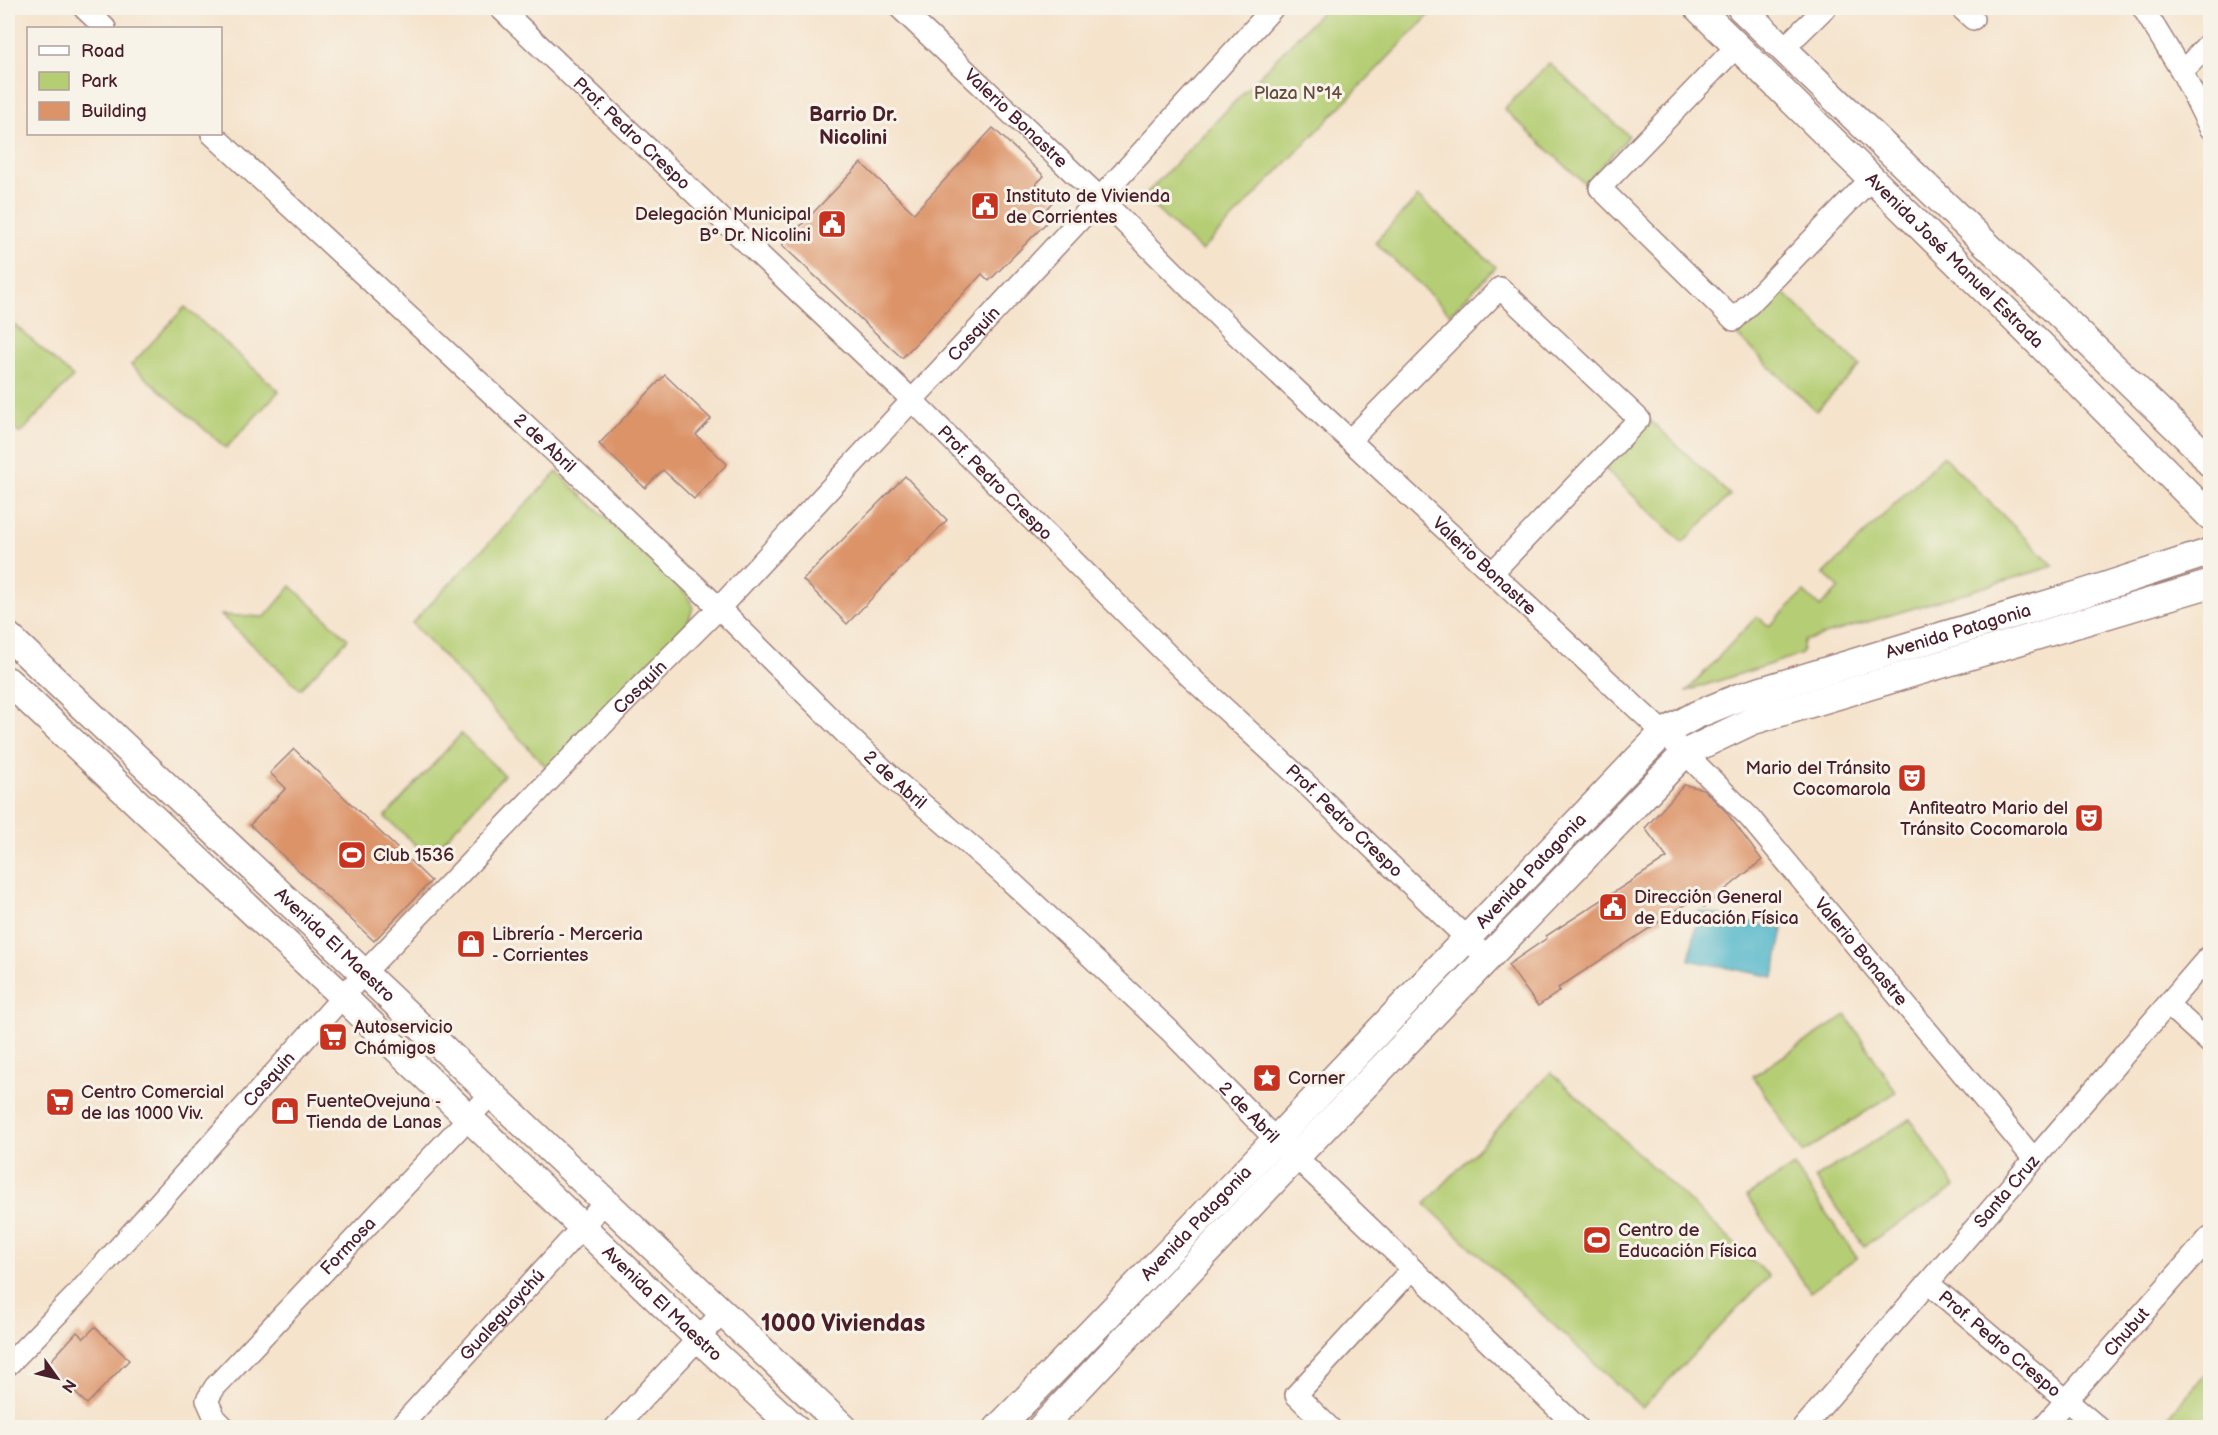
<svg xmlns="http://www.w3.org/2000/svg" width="2218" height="1435" font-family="'Balsamiq Sans',sans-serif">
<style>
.green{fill:#b5ce74;stroke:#807650;stroke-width:1.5}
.water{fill:#4ab4c8;stroke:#4a6a7a;stroke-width:1.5}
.building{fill:#dc9368}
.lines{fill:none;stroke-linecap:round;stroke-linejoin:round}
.minor-casing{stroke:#a0817c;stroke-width:24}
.major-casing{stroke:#a0817c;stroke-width:30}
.minor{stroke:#fff;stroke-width:21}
.major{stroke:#fff;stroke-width:27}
.labels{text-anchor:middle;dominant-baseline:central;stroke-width:6;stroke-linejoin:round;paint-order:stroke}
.park-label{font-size:18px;fill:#654b3d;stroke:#f7f3e8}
.street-label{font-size:18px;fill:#4a1f2b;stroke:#f7f3e8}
.poi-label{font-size:18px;fill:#4a1f2b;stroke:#f7f3e8;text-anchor:start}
.neighbourhood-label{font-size:20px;font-weight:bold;fill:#4a1f2b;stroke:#f7f3e8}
.district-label{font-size:24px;font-weight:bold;fill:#4a1f2b;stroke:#f7f3e8}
</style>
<rect width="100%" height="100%" fill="#f7f3e8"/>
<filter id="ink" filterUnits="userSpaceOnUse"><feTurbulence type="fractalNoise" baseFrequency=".0167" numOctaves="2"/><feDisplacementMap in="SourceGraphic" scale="12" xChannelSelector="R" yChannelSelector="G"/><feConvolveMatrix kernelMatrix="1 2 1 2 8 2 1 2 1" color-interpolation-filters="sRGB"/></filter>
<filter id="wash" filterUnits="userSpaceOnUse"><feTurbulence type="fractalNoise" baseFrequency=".008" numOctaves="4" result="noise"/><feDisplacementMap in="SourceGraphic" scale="24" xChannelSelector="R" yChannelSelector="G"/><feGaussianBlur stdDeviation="1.35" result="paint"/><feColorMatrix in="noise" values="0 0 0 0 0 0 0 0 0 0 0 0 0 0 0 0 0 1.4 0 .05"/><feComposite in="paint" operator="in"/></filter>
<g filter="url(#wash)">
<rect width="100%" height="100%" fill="#f5e3cc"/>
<!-- green -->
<path class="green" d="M 1325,8 L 1436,8 L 1201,251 L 1143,197 Z
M 1549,63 L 1629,136 L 1585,184 L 1504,109 Z
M 1418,197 L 1496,267 L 1450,314 L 1375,242 Z
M 1782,291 L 1860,366 L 1816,411 L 1736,334 Z
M 185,307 L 279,391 L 226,448 L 131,365 Z
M 15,325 L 73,377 L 20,434 L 8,422 L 8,331 Z
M 1650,420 L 1730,495 L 1683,543 L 1605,469 Z
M 1943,456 L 2054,566 L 1804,641 L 1802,654 L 1687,691 L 1757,616 L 1769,626 L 1804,592 L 1820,607 L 1839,588 L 1824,574 Z
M 557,472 L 687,594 L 693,608 L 688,622 L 549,770 L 412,623 Z
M 291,586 L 348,639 L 300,689 L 221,615 L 265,617 Z
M 461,734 L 504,775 L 429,857 L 385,817 Z
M 1846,1015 L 1896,1092 L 1803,1153 L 1753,1076 Z
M 1551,1072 L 1769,1276 L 1642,1408 L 1425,1204 Z
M 1910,1119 L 1955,1187 L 1864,1246 L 1815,1178 Z
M 1794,1166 L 1857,1258 L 1810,1292 L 1747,1196 Z
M 2210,1369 L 2210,1427 L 2159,1427 Z"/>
<!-- water -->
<path class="water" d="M 1699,911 L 1783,929 L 1774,977 L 1689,960 Z"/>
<g id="blocks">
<!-- building -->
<path class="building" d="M 993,128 L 1044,176 L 1036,184 L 1054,200 L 1041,215 L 1048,221 L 989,281 L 982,274 L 902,358 L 782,245 L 861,163 L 914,213 Z
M 665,375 L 711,419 L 696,435 L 727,464 L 694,499 L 663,470 L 645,488 L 599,444 Z
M 905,476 L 947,520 L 847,624 L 803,580 Z
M 294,749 L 431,881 L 374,941 L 250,825 L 286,788 L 270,773 Z
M 1684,785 L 1703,789 L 1726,812 L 1762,860 L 1704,907 L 1697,897 L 1558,988 L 1560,991 L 1538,1006 L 1508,965 L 1547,938 L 1546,936 L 1667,858 L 1645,828 Z
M 95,1327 L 129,1360 L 87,1404 L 46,1366 L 77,1332 L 84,1338 Z"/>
</g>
</g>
<g filter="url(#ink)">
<use href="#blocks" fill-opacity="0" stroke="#a0817c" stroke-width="1.5"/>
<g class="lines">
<!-- minor casing -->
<g class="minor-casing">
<g id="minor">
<path d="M 84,8 L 105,28"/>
<path id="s1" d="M 500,8 L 912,400 L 1187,674 L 1301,779 L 1487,958"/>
<path id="s2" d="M 900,8 L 1100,198 L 1237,335 L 1685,753 L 1750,818 L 2033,1158"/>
<path d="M 1961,8 L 1973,19"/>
<path d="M 2143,8 L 2182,72 L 2210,128"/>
<path d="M 1737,46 L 1600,188 L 1734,320 L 1872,178"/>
<path d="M 1784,48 L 1825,8"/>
<path d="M 2182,72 L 2210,42"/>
<path id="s3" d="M 212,134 L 559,456 L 719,608 L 849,737 L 898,783 L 1003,874 L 1169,1030 L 1276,1140 L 1296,1157 L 1578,1428"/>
<path d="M 1350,440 L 1500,288 L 1639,419 L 1492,573"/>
<path d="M 2168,1005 L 2210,1043"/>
<path id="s4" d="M 1928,1283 L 2099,1428"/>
<path id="s5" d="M 8,1365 L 79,1292 L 363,974 L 615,712 L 719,608 L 1100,198 L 1273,8"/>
<path id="s6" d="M 225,1428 L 215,1418 L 207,1400 L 215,1387 L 492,1093"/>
<path id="s7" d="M 399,1428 L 606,1201"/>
<path d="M 615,1428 L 723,1312"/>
<path d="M 1330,1428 L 1296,1395 L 1412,1269"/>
<path id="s8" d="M 1803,1428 L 2210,955"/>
<path id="s9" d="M 2042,1428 L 2210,1237"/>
</g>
</g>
<!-- major casing -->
<g class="major-casing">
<g id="major">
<path id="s10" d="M 1698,8 L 2042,346 L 2210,516"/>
<path d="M 1741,8 L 2201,451 L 2210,463"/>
<path id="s11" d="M 8,636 C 287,899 566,1163 844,1428"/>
<path id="s12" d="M 8,681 L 343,997 L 699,1339 L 795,1428"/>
<path id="s13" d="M 998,1428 C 1223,1199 1441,963 1663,733 L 1696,715 L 1740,697 L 2084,593 L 2207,553 L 2210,551"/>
<path d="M 1041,1428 L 1296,1157 L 1685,753 L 1752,721 L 2210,584"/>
</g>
</g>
<!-- minor -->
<use href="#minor" class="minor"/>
<!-- major -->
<use href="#major" class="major"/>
</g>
</g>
<!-- icons -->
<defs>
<g id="civic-square" transform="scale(1.5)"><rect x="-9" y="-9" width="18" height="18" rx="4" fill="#c8321e" stroke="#f7f3e8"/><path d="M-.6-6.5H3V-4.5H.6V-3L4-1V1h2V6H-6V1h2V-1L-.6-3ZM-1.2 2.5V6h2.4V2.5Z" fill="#fff"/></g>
<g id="theatre-square" transform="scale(1.5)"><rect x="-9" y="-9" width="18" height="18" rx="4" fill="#c8321e" stroke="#f7f3e8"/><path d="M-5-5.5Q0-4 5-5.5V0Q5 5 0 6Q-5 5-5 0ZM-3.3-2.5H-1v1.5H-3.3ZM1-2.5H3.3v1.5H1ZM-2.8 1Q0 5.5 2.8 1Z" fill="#fff"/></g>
<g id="stadium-square" transform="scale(1.5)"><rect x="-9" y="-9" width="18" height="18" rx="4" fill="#c8321e" stroke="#f7f3e8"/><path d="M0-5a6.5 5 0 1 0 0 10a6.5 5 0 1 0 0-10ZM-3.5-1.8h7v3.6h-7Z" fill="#fff"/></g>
<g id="shop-square" transform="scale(1.5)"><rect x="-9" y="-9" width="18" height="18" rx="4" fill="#c8321e" stroke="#f7f3e8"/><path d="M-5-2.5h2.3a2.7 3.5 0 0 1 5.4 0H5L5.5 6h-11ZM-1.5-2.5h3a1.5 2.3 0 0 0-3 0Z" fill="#fff"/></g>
<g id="supermarket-square" transform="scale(1.5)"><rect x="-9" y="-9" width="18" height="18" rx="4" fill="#c8321e" stroke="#f7f3e8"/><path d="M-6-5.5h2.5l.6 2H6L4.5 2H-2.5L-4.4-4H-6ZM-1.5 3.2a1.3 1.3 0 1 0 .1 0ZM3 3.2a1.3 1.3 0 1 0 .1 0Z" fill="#fff"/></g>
<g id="sight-square" transform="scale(1.5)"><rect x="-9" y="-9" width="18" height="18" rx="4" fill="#c8321e" stroke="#f7f3e8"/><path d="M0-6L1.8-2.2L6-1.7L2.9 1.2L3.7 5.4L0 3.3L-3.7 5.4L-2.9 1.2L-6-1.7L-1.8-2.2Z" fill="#fff"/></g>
</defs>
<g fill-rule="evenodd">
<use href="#civic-square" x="985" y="206"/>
<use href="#civic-square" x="832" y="224"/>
<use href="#theatre-square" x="1912" y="778"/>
<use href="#theatre-square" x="2089" y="818"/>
<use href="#stadium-square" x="352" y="855"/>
<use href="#civic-square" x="1613" y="907"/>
<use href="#shop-square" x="471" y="944"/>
<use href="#supermarket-square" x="333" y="1037"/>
<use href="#sight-square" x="1267" y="1078"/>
<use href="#supermarket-square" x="60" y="1102"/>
<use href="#shop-square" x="285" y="1111"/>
<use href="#stadium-square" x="1597" y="1240"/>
</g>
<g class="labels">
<!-- park labels -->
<g class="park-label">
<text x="1298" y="93">Plaza N°14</text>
</g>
<!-- street labels -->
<g class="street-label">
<text stroke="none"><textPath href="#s2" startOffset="160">Valerio Bonastre</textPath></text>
<text stroke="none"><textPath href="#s1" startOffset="182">Prof. Pedro Crespo</textPath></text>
<text stroke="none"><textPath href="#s10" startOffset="360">Avenida José Manuel Estrada</textPath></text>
<text stroke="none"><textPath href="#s5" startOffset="1413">Cosquín</textPath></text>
<text stroke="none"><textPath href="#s3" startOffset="454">2 de Abril</textPath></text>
<text stroke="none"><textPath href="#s1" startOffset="686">Prof. Pedro Crespo</textPath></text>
<text stroke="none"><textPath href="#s2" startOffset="808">Valerio Bonastre</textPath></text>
<text stroke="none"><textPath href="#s13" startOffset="1275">Avenida Patagonia</textPath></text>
<text stroke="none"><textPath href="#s5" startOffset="927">Cosquín</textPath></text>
<text stroke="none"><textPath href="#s3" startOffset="940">2 de Abril</textPath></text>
<text stroke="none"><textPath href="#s1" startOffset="1172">Prof. Pedro Crespo</textPath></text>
<text stroke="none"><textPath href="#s13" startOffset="771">Avenida Patagonia</textPath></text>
<text stroke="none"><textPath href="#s11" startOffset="450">Avenida El Maestro</textPath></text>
<text stroke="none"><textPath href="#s2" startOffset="1348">Valerio Bonastre</textPath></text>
<text stroke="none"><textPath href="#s5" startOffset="387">Cosquín</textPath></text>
<text stroke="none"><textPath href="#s3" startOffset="1426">2 de Abril</textPath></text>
<text stroke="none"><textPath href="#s8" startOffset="312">Santa Cruz</textPath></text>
<text stroke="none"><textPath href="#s13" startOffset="285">Avenida Patagonia</textPath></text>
<text stroke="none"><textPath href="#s6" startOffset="243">Formosa</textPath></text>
<text stroke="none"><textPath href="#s12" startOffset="903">Avenida El Maestro</textPath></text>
<text stroke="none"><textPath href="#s7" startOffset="153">Gualeguaychú</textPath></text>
<text stroke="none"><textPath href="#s9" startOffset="128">Chubut</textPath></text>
<text stroke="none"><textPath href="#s4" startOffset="94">Prof. Pedro Crespo</textPath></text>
</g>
<!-- poi labels -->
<g class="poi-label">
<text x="1006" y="196">Instituto de Vivienda<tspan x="1006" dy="21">de Corrientes</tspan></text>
<text x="811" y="214" text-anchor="end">Delegación Municipal<tspan x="811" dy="21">Bº Dr. Nicolini</tspan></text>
<text x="1891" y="768" text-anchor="end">Mario del Tránsito<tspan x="1891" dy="21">Cocomarola</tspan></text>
<text x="2068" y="808" text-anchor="end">Anfiteatro Mario del<tspan x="2068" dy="21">Tránsito Cocomarola</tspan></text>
<text x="373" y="855">Club 1536</text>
<text x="1634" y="897">Dirección General<tspan x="1634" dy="21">de Educación Física</tspan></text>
<text x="492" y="934">Librería - Merceria<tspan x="492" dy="21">- Corrientes</tspan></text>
<text x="354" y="1027">Autoservicio<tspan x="354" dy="21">Chámigos</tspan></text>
<text x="1288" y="1078">Corner</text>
<text x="81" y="1092">Centro Comercial<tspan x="81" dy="21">de las 1000 Viv.</tspan></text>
<text x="306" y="1101">FuenteOvejuna -<tspan x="306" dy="21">Tienda de Lanas</tspan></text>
<text x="1618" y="1230">Centro de<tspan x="1618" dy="21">Educación Física</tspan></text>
</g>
<!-- neighbourhood labels -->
<g class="neighbourhood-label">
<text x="853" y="115">Barrio Dr.<tspan x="853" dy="23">Nicolini</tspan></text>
</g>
<!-- district labels -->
<g class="district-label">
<text x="843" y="1323">1000 Viviendas</text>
</g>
</g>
<!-- margin -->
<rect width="2218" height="1435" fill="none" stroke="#f7f3e8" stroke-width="30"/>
<!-- legend -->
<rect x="27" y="27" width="195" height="108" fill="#f7f3e8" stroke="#b29e9c" stroke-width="1.5"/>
<rect x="39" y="46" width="30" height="9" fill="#ffffff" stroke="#b29e9c" stroke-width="1.5"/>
<text x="81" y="57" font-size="18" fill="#4a1f2b">Road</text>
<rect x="39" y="72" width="30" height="18" fill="#b5ce74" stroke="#b29e9c" stroke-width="1.5"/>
<text x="81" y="87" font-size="18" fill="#4a1f2b">Park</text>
<rect x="39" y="102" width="30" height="18" fill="#dc9368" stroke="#b29e9c" stroke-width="1.5"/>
<text x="81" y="117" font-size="18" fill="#4a1f2b">Building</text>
<!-- north arrow -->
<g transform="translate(57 1378) rotate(124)" stroke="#f7f3e8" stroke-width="4.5" paint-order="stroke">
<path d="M0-4.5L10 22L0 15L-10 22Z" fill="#4a1f2b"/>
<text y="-9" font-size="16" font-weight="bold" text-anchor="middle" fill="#4a1f2b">N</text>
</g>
</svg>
